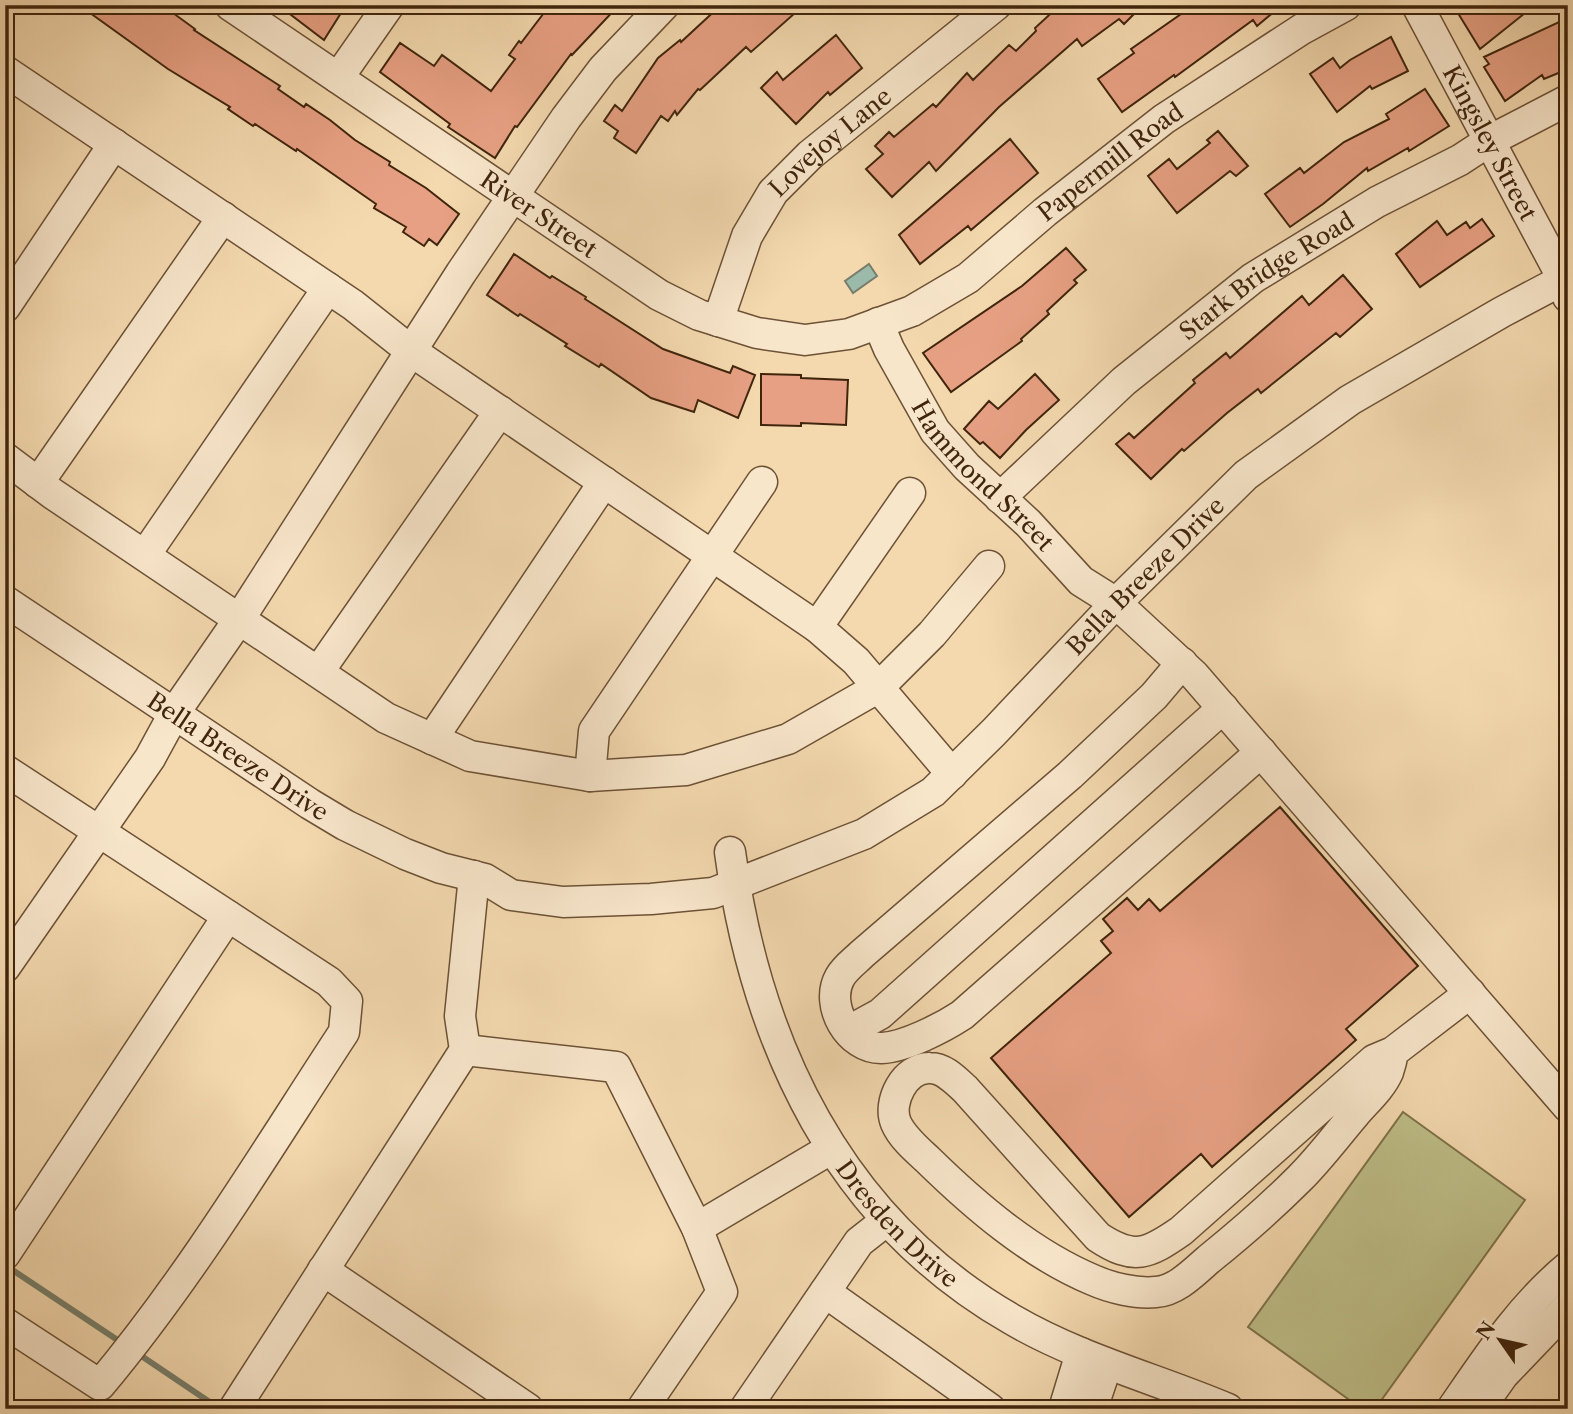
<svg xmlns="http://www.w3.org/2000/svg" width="1573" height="1414" font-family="'Libre Caslon Text',serif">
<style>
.green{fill:#bebe88;stroke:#7f724a;stroke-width:2}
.water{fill:#9cbaaa;stroke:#777e6b;stroke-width:2}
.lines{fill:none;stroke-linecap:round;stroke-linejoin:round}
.stream{stroke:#777e6b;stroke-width:6}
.building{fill:#e7a083;stroke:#40250d;stroke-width:2}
.minor-casing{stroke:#6d5236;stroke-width:33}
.minor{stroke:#f8e6cb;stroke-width:30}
.labels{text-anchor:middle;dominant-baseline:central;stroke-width:5;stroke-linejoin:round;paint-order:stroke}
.street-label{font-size:24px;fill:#40250d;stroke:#f8e6cb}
</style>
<rect width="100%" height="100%" fill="#f4d9af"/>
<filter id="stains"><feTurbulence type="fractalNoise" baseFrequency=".00286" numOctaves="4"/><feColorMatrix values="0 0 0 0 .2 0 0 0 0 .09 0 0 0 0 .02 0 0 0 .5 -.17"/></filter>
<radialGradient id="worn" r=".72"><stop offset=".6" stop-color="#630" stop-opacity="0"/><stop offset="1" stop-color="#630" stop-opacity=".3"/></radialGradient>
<!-- green -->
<path class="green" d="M 1403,1112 L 1525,1200 L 1375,1409 L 1362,1409 L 1248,1327 Z"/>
<!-- water -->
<path class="water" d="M 869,264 L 877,276 L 853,293 L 845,281 Z"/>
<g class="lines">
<!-- stream -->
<path class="stream" d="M 5,1265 L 122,1343
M 137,1353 L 220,1409"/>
</g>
<!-- building -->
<path class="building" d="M 79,5 L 162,5 L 195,29 L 194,30 L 280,86 L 278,89 L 304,107 L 306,104 L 330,120 L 355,140 L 390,162 L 389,165 L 426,188 L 459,214 L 437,245 L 429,239 L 424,246 L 403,232 L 406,227 L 374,208 L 376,204 L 297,149 L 296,151 L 255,124 L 253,126 L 228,109 L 230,107 L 168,69 Z
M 278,5 L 346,5 L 324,40 Z
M 550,5 L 619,5 L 572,55 L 571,54 L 517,127 L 515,126 L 495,158 L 448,127 L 450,124 L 380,72 L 400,43 L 434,66 L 442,55 L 491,91 L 515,59 L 509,55 L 519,41 L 521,43 Z
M 721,5 L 804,5 L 751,52 L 746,47 L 700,90 L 698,89 L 677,115 L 675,111 L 668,121 L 661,116 L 636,153 L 614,138 L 618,131 L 604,121 L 615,105 L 622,111 L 658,58 L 680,40 L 681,42 Z
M 1060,5 L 1143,5 L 1124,24 L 1119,19 L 1082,46 L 1077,39 L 999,107 L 936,171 L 929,162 L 892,197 L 866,169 L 883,154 L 875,146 L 889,132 L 894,137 L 933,104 L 936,107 L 967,73 L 973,80 L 1009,45 L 1016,51 L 1036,31 L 1035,28 Z
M 1194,5 L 1282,5 L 1257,26 L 1253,20 L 1175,77 L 1174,75 L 1122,112 L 1098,79 L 1134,53 L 1131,49 Z
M 1453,5 L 1535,5 L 1480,49 Z
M 1559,22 L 1568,41 L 1568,69 L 1544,79 L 1542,75 L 1505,101 L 1484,67 L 1489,64 L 1484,57 Z
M 836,35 L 862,68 L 830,95 L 828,92 L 796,124 L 761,88 L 777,72 L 783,80 Z
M 1391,37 L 1408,71 L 1372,89 L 1370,86 L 1337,112 L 1310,74 L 1333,58 L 1340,68 L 1350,60 Z
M 1425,89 L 1449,126 L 1409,151 L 1408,148 L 1368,171 L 1367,168 L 1323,204 L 1290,227 L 1265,194 L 1300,168 L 1304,173 L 1344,142 L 1389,119 L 1386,114 Z
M 1218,131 L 1248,166 L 1236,176 L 1230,171 L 1177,213 L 1148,176 L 1169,159 L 1177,169 L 1210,143 L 1207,140 Z
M 1010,139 L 1038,173 L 971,230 L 968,226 L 920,264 L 899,235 Z
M 1482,219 L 1494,236 L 1420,287 L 1396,254 L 1437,221 L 1447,235 L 1466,222 L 1470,228 Z
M 1066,248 L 1086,270 L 1074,280 L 1077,283 L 1047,311 L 1049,314 L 1021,339 L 1022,341 L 951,392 L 923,353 L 1022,286 Z
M 514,254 L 550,278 L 552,276 L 586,297 L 585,299 L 663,349 L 730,373 L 733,366 L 755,375 L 738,418 L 698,400 L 694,412 L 651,398 L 601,364 L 599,367 L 565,346 L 567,344 L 520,314 L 518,316 L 487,295 Z
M 1343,275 L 1372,309 L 1340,337 L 1336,333 L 1261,393 L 1258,389 L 1227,413 L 1184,451 L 1182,449 L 1151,479 L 1116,444 L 1129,433 L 1134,438 L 1195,383 L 1193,380 L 1226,353 L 1230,358 L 1302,296 L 1309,305 Z
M 761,374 L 801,375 L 801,378 L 848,380 L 846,425 L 801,423 L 801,426 L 761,425 Z
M 1035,374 L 1059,400 L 1026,430 L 1000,458 L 983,442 L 980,444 L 964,429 L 989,401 L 998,409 Z
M 1280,807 L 1418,966 L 1346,1029 L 1356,1040 L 1212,1167 L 1201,1154 L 1129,1217 L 991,1058 L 1111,953 L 1101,941 L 1113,931 L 1103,919 L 1127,898 L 1138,910 L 1149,899 L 1160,911 Z"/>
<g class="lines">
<!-- minor casing -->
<g class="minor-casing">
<g id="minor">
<path id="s1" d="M 230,5 L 659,295 L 699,315 L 757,333 L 805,340 L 849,334 L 912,311 L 968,278 L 1045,212 L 1164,119 L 1302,29 L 1346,5"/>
<path id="s2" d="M 1417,5 L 1563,279 L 1568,297"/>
<path d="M 5,71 L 353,305 L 411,351 L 817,627 L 856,661 L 952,774"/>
<path d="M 338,78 L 389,5"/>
<path d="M 5,307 L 114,144"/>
<path id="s3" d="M 718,321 L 747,236 L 773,192 L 810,155 L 996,5"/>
<path id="s4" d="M 878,323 L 889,349 L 935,431 L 967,467 L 1028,523 L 1081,581 L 1116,603 L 1194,675 L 1568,1107"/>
<path d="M 5,458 L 53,494 L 386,718 L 470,756 L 590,776 L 686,770 L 788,739 L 879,687 L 932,634 L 989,566"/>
<path d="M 38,483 L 223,217"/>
<path id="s5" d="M 1000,498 L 1124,381 L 1253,278 L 1377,202 L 1460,160 L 1489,141 L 1568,100"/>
<path d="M 145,555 L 328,288"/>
<path id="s6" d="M 5,601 L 310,804 L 345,825 L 405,854 L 441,868 L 485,879 L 511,895 L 563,902 L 651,899 L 713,893 L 864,834 L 933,792 L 994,732 L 1116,603 L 1246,475 L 1350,400 L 1502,312 L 1568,277"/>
<path d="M 817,627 L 910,493"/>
<path d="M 1182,663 L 1154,696 L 1070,775 L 862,954 C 855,961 845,968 840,977 C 824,1005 849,1049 882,1048 C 905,1047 942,1028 962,1015 L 1261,752"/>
<path d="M 319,671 L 500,411"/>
<path d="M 432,739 L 604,482"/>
<path d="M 5,770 L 329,982 L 347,1001 L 344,1032 C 266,1151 192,1275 100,1385 L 5,1323"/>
<path d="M 590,776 L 594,731 L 762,482"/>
<path id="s7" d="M 730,852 C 756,1044 838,1220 1013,1320 C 1080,1359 1157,1379 1228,1409"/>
<path d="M 5,967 L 150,758 L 175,712 L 240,618 L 461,273 L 566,118 L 603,69 L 664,5"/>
<path d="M 849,1031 L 880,1014 L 1223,708"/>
<path d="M 465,1050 L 616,1067 L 697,1228 L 722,1292 L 642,1409"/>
<path d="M 1393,1052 C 1392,1058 1390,1066 1388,1072 C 1381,1088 1366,1101 1355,1114 C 1337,1135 1320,1158 1300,1178 C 1271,1207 1240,1234 1209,1259 C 1194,1272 1176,1291 1156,1292 C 1136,1294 1111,1288 1093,1280 C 1031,1254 975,1206 927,1159 C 916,1149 902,1137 896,1123 C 887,1102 905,1067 930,1068 C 944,1068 955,1080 965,1089 L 1098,1237 C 1134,1261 1148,1254 1181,1231 L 1374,1060 L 1393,1052 L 1470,993"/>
<path d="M 697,1228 L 832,1148"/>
<path d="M 5,1254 L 228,916"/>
<path d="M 323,1270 L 528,1409"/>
<path d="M 825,1292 L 990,1409"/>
<path d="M 234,1409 L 465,1050 L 460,1016 L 474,876"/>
<path d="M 745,1409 L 859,1242 L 887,1220"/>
<path d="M 1064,1409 L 1081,1353"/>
<path d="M 1092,1409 L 1107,1364"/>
<path d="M 1452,1409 C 1487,1358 1520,1307 1568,1267"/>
<path d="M 1479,1409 L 1503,1375 L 1568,1307"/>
</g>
</g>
<!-- minor -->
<use href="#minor" class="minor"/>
</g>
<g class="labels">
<!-- street labels -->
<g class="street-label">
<text stroke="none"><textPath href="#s2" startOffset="156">Kingsley Street</textPath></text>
<text stroke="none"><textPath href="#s3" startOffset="217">Lovejoy Lane</textPath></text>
<text stroke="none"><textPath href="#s1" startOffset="1032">Papermill Road</textPath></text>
<text stroke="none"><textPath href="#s1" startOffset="373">River Street</textPath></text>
<text stroke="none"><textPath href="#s5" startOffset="348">Stark Bridge Road</textPath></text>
<text stroke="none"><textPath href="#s4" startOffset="187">Hammond Street</textPath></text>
<text stroke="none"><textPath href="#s6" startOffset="1337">Bella Breeze Drive</textPath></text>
<text stroke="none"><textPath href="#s6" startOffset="280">Bella Breeze Drive</textPath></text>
<text stroke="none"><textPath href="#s7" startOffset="416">Dresden Drive</textPath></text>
</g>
</g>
<!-- margin -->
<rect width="1573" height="1414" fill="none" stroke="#f4d9af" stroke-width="28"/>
<rect x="7" y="7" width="1559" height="1400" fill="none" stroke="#40250d" stroke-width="3.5"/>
<rect x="14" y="14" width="1545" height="1386" fill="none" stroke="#40250d" stroke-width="2"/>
<!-- north arrow -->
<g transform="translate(1500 1340) rotate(304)" stroke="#f8e6cb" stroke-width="5" paint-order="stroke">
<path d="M0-5L12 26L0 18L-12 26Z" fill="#40250d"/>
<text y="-10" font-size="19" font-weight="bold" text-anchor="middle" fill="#40250d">N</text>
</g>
<rect width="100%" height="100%" filter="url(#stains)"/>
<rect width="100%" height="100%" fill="url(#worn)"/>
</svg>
